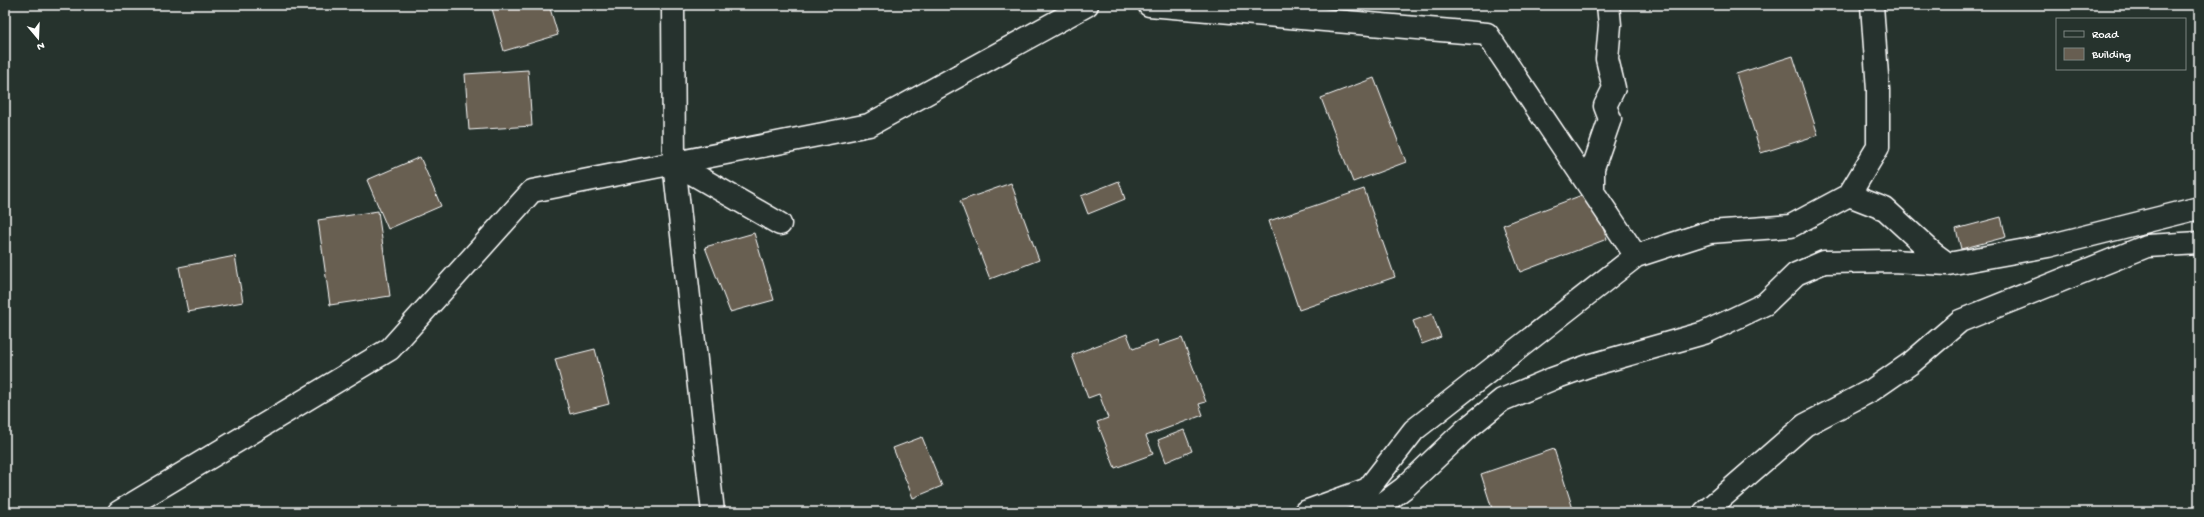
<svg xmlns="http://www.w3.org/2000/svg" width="2204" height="517" font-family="'Gochi Hand',sans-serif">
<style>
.building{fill:#675e51;stroke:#fff}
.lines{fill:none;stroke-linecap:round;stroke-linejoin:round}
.minor-casing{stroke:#fff;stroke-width:25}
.minor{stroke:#26332d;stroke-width:22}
</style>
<rect width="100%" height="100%" fill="#26332d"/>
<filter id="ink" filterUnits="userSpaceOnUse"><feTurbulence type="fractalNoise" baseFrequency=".025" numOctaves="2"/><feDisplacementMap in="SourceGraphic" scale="8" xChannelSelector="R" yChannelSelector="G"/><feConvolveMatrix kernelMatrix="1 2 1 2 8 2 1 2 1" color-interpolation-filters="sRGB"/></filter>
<g filter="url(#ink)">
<!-- building -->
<path class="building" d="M 491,5 L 549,5 L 558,35 L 504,51 Z
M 1793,56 L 1818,135 L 1761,153 L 1736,74 Z
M 528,70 L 532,126 L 469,130 L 465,74 Z
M 1374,78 L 1406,162 L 1353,182 L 1321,98 Z
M 420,157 L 441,206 L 388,229 L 367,180 Z
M 1119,181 L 1125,199 L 1088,214 L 1081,196 Z
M 1011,183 L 1039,260 L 990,279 L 960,201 Z
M 1364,189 L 1395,277 L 1299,310 L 1269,221 Z
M 1590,192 L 1607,239 L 1520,272 L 1503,225 Z
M 378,211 L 390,296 L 330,305 L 318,220 Z
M 2001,217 L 2006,237 L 1961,249 L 1956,229 Z
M 754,233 L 774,300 L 730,312 L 705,247 Z
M 235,256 L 243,302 L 188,312 L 179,267 Z
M 1432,314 L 1441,337 L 1422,344 L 1413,321 Z
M 1127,334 L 1133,349 L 1157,340 L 1159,346 L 1182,338 L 1206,402 L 1199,404 L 1203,415 L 1146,436 L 1153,454 L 1115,468 L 1097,422 L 1108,418 L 1099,394 L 1088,398 L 1072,355 Z
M 595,349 L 609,404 L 570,414 L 555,359 Z
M 1184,430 L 1192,451 L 1166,462 L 1158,440 Z
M 922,437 L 942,486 L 913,498 L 893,448 Z
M 1554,449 L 1574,512 L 1493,512 L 1481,474 Z"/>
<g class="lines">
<!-- minor casing -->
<g class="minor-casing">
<path id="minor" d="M 673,5 L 674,163 L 713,512
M 1149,5 L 1487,34 L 1636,256
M 674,163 L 780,224
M 1593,191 L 1593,168 L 1610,119 L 1605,106 L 1614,88 L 1607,59 L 1610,25 L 1608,5
M 1849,195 L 1885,209 L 1933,253 L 1948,264 L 2048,246 L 2199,208
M 119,512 L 390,349 L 532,191 L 869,125 L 1087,5
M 1305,512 L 1368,489
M 1362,512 L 1368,489 L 1414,430 L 1636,256 L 1710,232 L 1791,226 L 1849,195 L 1878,147 L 1878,90 L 1872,5
M 1372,512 L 1404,488 L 1465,430 L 1502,400 L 1552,379 L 1588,366 L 1704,333 L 1765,304 L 1796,274 L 1824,262 L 1892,261 L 1948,264
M 1705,512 L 1805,425 L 1872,390 L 1911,363 L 1960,321 L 2147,246 L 2199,243"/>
</g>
<!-- minor -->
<use href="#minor" class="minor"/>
</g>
</g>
<!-- margin -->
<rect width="2204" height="517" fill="none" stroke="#26332d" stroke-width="20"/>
<rect x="10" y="10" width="2184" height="497" fill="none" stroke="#fff" stroke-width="1.5" filter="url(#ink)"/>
<!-- legend -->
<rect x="2056" y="18" width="130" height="52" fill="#26332d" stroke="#7d8581"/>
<rect x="2064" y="31" width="20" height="6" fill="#26332d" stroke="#7d8581"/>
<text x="2092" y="38" font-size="12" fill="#ffffff">Road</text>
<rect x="2064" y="48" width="20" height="12" fill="#675e51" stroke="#7d8581"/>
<text x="2092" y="58" font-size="12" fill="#ffffff">Building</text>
<!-- north arrow -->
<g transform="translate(38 38) rotate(161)" stroke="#26332d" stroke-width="3" paint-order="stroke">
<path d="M0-3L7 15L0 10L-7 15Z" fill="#ffffff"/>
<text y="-6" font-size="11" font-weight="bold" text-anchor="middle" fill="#ffffff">N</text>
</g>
</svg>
